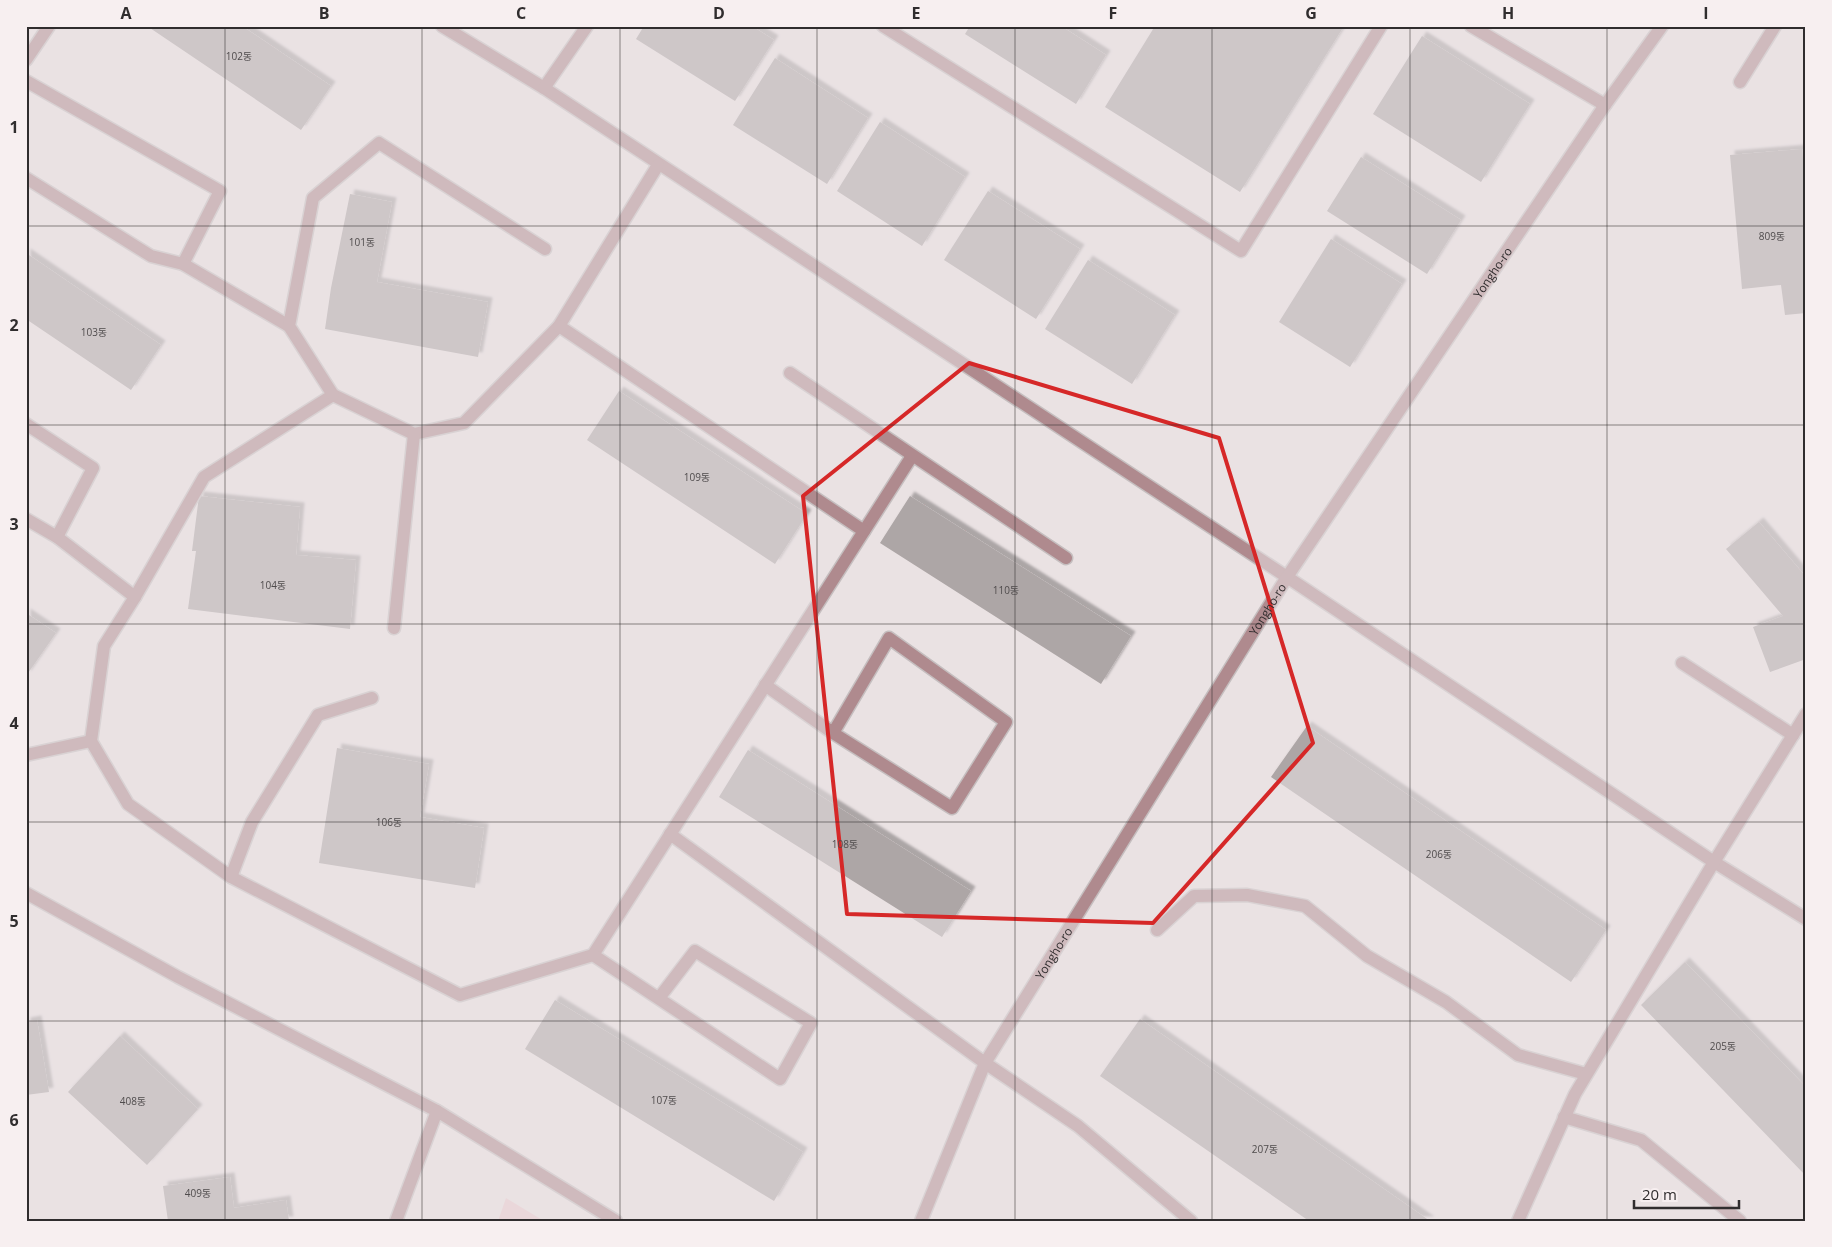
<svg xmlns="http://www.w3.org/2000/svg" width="1832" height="1247" font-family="'Open Sans','Noto Sans KR',sans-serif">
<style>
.green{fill:#eccbce}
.building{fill:#ada6a6;filter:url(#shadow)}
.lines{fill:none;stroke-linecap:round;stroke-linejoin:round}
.minor-casing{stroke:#c5bebf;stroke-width:15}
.minor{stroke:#af8a8e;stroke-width:12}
.marked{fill:none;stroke:#d62828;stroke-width:4;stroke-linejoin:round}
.grid{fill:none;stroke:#302d2e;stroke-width:1;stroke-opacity:0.55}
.labels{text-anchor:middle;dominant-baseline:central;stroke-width:5;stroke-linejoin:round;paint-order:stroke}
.number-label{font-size:10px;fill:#4f4b4c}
.street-label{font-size:12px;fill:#302d2e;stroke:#f7eff0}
.neatline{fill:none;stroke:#302d2e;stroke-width:2}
.grid-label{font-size:16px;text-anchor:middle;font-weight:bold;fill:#302d2e}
</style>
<defs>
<filter id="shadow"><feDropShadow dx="4.5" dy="-4.5" stdDeviation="1" flood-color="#0004"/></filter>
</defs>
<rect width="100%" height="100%" fill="#eae2e3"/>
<!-- green -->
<path class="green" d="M 506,1198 L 544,1221 L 498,1221 Z"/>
<!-- building -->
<path class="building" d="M 147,26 L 242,26 L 331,86 L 301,130 Z
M 644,26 L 752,26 L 774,40 L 735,101 L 636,39 Z
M 970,26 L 1061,26 L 1106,55 L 1076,104 L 965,34 Z
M 1155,26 L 1344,26 L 1240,192 L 1105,107 Z
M 1422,36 L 1530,104 L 1481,182 L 1373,114 Z
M 775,58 L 868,118 L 827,184 L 733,125 Z
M 880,122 L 965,177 L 922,246 L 837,191 Z
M 1802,149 L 1806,188 L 1806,313 L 1785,315 L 1781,285 L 1742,289 L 1730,155 Z
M 1361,157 L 1461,220 L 1427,274 L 1327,211 Z
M 988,191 L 1080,249 L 1036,319 L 944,260 Z
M 350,194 L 392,202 L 377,282 L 488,302 L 478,357 L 325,329 L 331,288 Z
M 1331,239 L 1402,284 L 1350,367 L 1279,322 Z
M 26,253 L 161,345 L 131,390 L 26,319 Z
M 1088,260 L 1175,315 L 1132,384 L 1045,329 Z
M 619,391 L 807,514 L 775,564 L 587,440 Z
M 199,496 L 300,507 L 296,555 L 356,560 L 350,629 L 188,609 L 196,551 L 192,551 Z
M 910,496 L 1131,636 L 1101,684 L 880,543 Z
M 1759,522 L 1806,577 L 1806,659 L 1770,672 L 1753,627 L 1783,616 L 1726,549 Z
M 26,613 L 56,633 L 26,676 Z
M 1307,726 L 1606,930 L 1571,982 L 1271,777 Z
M 337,748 L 429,764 L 420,817 L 484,828 L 475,888 L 319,863 Z
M 748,750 L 971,891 L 942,937 L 719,797 Z
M 1685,962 L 1806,1087 L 1806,1176 L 1641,1005 Z
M 555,1000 L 803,1152 L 774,1201 L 525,1049 Z
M 1140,1019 L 1430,1221 L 1309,1221 L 1100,1076 Z
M 37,1020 L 49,1092 L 26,1095 L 26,1022 Z
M 120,1036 L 198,1109 L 147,1165 L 68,1092 Z
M 230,1177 L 234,1208 L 286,1200 L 289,1221 L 168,1221 L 163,1186 Z"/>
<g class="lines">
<!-- minor casing -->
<g class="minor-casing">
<g id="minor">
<path d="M 442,26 L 544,88 L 1287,577 L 1714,862 L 1806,919"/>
<path d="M 883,26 L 1241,251 L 1381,26"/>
<path d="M 1471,26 L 1605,105"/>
<path d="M 26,60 L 49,26"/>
<path d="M 26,81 L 220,191 L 183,264"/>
<path d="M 1740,82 L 1775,26"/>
<path d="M 544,88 L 587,26"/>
<path d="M 658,165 L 559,326 L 464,423 L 414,434 L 333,395 L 204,477 L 135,597 L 104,646 L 91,741 L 128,804 L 231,877 L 460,995 L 593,955 L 912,456"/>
<path d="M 26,178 L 151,256 L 183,264 L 289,326"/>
<path d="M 559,326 L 864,531"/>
<path d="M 790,373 L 1066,558"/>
<path d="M 333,395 L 289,326 L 313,198 L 379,143 L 545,249"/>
<path d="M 26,424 L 93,468 L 57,537"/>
<path d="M 26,519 L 57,537 L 135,597"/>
<path d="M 394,628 L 414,434"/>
<path d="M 1682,663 L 1793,735"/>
<path d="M 765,685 L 833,733 L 952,808 L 1006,722 L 889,638 L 833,733"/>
<path d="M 26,755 L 91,741"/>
<path d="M 670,834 L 985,1063 L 1078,1126 L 1191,1221"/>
<path d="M 231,877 L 252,822 L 318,715 L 372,698"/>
<path d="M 26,893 L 178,977 L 437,1111 L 616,1221"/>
<path d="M 1157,930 L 1194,896 L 1247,895 L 1305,906 L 1367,956 L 1446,1002 L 1518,1055 L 1586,1074"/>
<path d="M 593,955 L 780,1079 L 811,1023 L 695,951 L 659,998"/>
<path d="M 1564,1117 L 1641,1140 L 1740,1221"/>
<path d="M 396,1221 L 437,1111"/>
<path id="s1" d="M 921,1221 L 985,1063 L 1287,577 L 1605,105 L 1662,26"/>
<path d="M 1518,1221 L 1575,1094 L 1714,862 L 1806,714"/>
</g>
</g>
<!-- minor -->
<use href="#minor" class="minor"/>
</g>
<!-- marked area -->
<path d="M0 0H1832V1247H0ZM 969,363 L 1219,438 L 1313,743 L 1153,923 L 847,914 L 803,496 Z" fill="#eae2e3" fill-opacity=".55" fill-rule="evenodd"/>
<path class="marked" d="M 969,363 L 1219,438 L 1313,743 L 1153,923 L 847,914 L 803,496 Z"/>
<!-- grid -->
<path class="grid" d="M 225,26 L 225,1221M 422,26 L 422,1221M 620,26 L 620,1221M 817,26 L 817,1221M 1015,26 L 1015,1221M 1212,26 L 1212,1221M 1410,26 L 1410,1221M 1607,26 L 1607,1221M 26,226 L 1806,226M 26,425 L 1806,425M 26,624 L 1806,624M 26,822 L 1806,822M 26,1021 L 1806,1021"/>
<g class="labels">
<!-- number labels -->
<g class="number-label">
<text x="239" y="56">102동</text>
<text x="1772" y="236">809동</text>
<text x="362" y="242">101동</text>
<text x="94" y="332">103동</text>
<text x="697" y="477">109동</text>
<text x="273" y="585">104동</text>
<text x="1006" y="590">110동</text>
<text x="389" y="822">106동</text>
<text x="845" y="844">108동</text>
<text x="1439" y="854">206동</text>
<text x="1723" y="1046">205동</text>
<text x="664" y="1100">107동</text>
<text x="133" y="1101">408동</text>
<text x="1265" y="1149">207동</text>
<text x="198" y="1193">409동</text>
</g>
<!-- street labels -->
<g class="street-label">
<text stroke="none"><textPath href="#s1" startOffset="1110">Yongho-ro</textPath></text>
<text stroke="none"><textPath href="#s1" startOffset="705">Yongho-ro</textPath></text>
<text stroke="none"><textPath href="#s1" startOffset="300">Yongho-ro</textPath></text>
</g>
</g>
<!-- border -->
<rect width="1832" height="1247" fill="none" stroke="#f7eff0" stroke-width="55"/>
<!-- scale -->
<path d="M1634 1200v8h105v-8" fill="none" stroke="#302d2e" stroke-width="2.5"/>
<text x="1642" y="1200" font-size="15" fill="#302d2e" stroke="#f7eff0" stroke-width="4" paint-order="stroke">20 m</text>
<rect x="28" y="28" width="1776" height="1192" class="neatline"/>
<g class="grid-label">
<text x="126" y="19">A</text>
<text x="324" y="19">B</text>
<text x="521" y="19">C</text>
<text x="719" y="19">D</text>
<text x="916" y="19">E</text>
<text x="1113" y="19">F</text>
<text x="1311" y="19">G</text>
<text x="1508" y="19">H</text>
<text x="1706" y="19">I</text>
<text x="14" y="133">1</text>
<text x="14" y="331">2</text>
<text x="14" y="530">3</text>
<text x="14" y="729">4</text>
<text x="14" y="927">5</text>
<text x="14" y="1126">6</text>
</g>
</svg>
